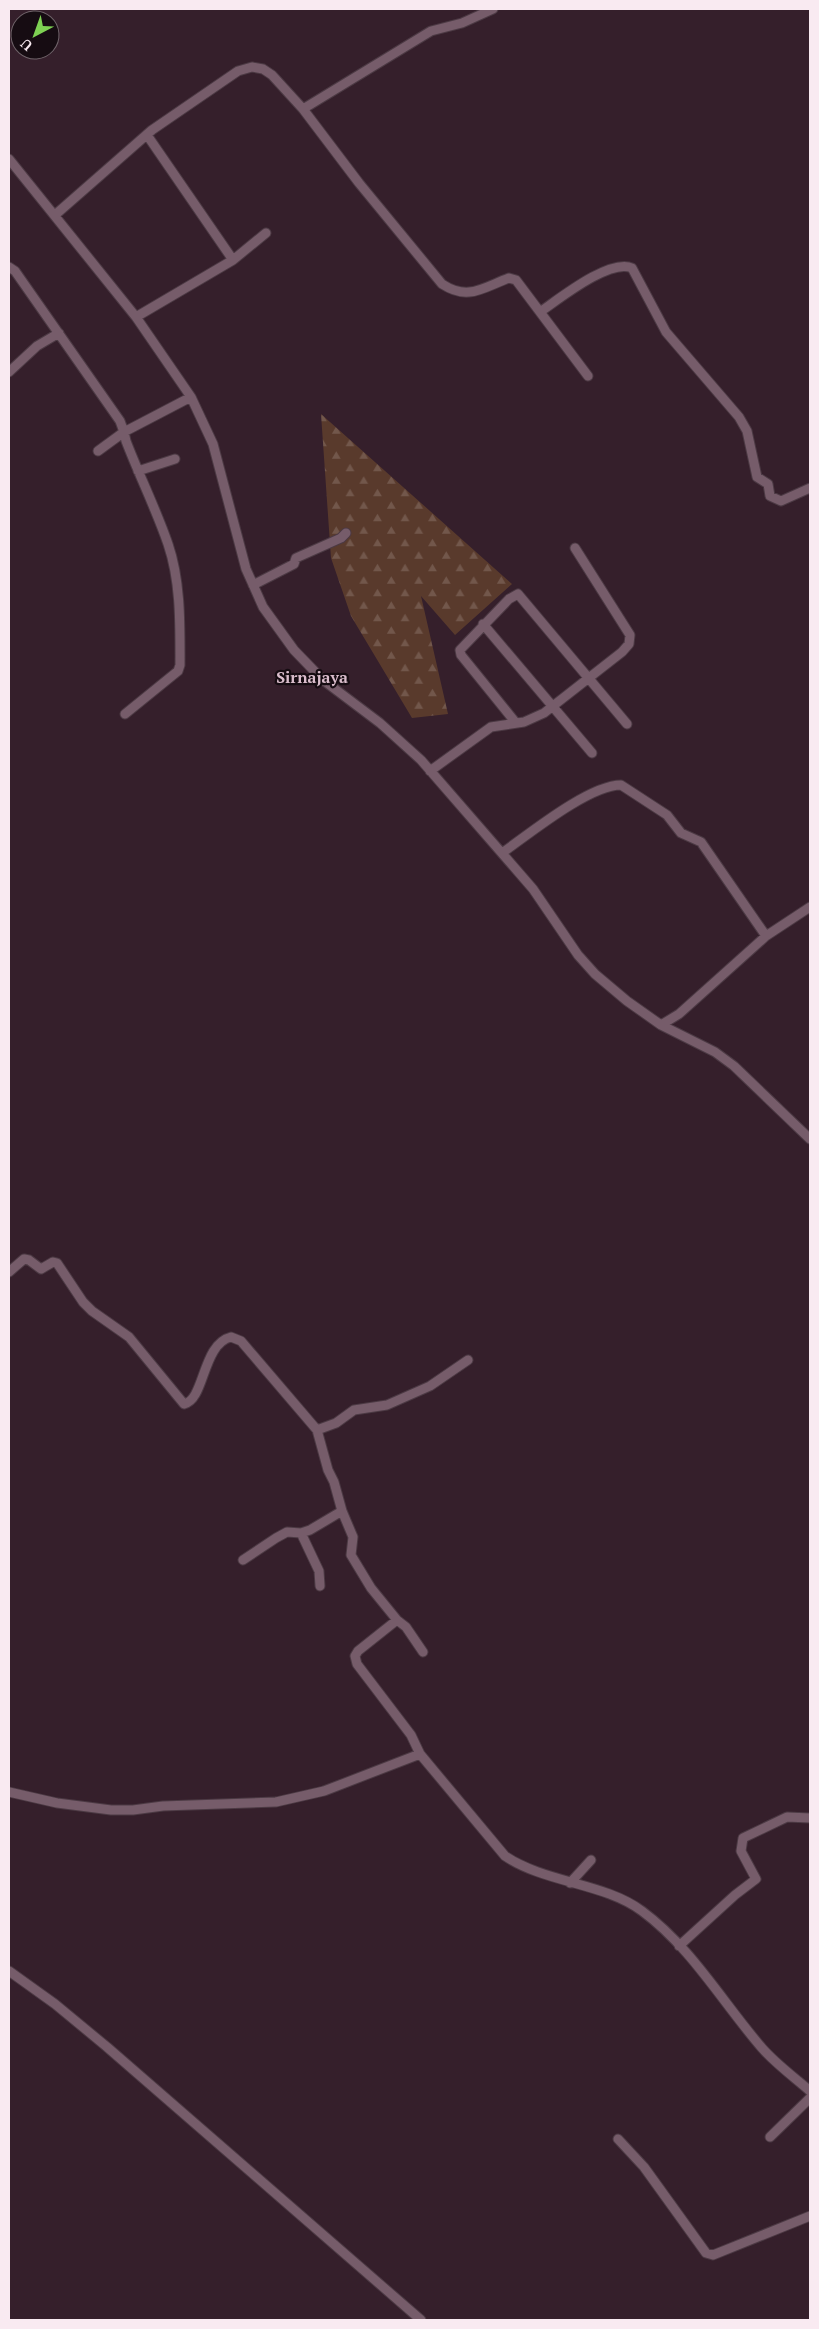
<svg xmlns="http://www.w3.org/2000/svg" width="819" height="2329" font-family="'PT Serif',serif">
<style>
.forest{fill:url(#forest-firs)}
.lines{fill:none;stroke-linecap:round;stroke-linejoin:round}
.minor-casing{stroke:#4c3a44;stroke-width:11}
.minor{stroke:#765c6a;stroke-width:9}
.labels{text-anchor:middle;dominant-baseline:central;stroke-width:4.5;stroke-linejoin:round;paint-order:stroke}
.quarter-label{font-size:16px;font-weight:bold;fill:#dabdcc;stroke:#160c12}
</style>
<defs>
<pattern id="forest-firs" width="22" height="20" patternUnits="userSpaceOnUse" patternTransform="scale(1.25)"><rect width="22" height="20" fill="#593a2c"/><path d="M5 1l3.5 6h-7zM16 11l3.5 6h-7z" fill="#72574b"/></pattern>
</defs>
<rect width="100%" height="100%" fill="#351f2b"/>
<!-- forest -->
<path class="forest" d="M 321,414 L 512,584 L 455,635 L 421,596 L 448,714 L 412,718 L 351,616 L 331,558 Z"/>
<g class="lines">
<!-- minor casing -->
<g class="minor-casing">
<path id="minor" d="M 303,109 L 431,31 L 462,23 L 493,9
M 147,135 L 233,260
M 9,159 L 136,317 L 191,397 L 213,444 L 246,569 L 263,607 L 294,650 L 323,680 L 380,723 L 421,760 L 533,889 L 578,955 L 595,974 L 627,1001 L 661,1025 L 715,1052 L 734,1066 L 810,1139
M 55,215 L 152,130 L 238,71 L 252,67 L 263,69 L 272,75 L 303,109 L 359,183 L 442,284 C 468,301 482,288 509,278 L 516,280 L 588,376
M 9,267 L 15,271 L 120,421 L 124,432 L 98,451
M 540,312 C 559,299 610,258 632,268 L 666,332 L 739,417 L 747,431 L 757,477 L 768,484 L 770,496 L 781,501 L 810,488
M 136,317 L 233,260 L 266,233
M 9,372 L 37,346 L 59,333
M 138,471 L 175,459
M 253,585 L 294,564 L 296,558 L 341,538 L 346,533
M 483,624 L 592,753
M 125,714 L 178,671 L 180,665 C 180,625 181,582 168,544 C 156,509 139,475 126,441 L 124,432 L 191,397
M 516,723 L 461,655 L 460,650 L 509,599 L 518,594 L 627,724
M 430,771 L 491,727 L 524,722 L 544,713 L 622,652 L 629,644 L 630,635 L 575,548
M 502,853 C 529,834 589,785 621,785 L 667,815 L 681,833 L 701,842 L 766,936
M 661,1025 L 679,1014 L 766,936 L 810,907
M 9,1272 L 24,1259 L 29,1260 L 41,1269 L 53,1262 L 57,1263 L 83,1302 L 92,1311 L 129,1337 L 184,1404 C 205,1400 202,1344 231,1337 L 241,1341 L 317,1430 L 328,1470 L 334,1482 L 342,1511 L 353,1537 L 351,1555 L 371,1588 L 397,1620 L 358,1651 L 355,1656 L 357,1664 L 411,1735 L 420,1754
M 317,1430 L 336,1423 L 354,1410 L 387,1405 L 430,1386 L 468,1360
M 301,1533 L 319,1571 L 320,1586
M 243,1560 L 276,1538 L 287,1532 L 301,1533 L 310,1530 L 342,1511
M 397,1620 L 406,1627 L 423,1652
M 9,1792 L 57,1803 L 111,1810 L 133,1810 L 163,1806 L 276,1802 L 324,1791 L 420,1754 L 505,1856 C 545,1883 605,1883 642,1911 C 691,1947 723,2003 762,2048 C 776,2064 794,2077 810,2091
M 570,1883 L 591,1860
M 679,1946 L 735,1895 L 756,1879 L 741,1851 L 743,1838 L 787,1817 L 810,1818
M 9,1971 L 55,2004 L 107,2047 L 421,2320
M 770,2137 L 810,2098
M 618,2139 L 644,2167 L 706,2253 L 713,2255 L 810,2216"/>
</g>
<!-- minor -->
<use href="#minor" class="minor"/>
</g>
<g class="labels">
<!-- quarter labels -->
<g class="quarter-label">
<text x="312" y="677">Sirnajaya</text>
</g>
</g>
<!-- border -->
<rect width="819" height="2329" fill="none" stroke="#f9eaf1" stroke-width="20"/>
<!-- north arrow -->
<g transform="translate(35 35) rotate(221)"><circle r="24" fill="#160c12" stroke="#71656b"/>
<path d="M0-4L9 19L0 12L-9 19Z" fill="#7ed153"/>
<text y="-8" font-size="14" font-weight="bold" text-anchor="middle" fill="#f9eaf1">U</text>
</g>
</svg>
